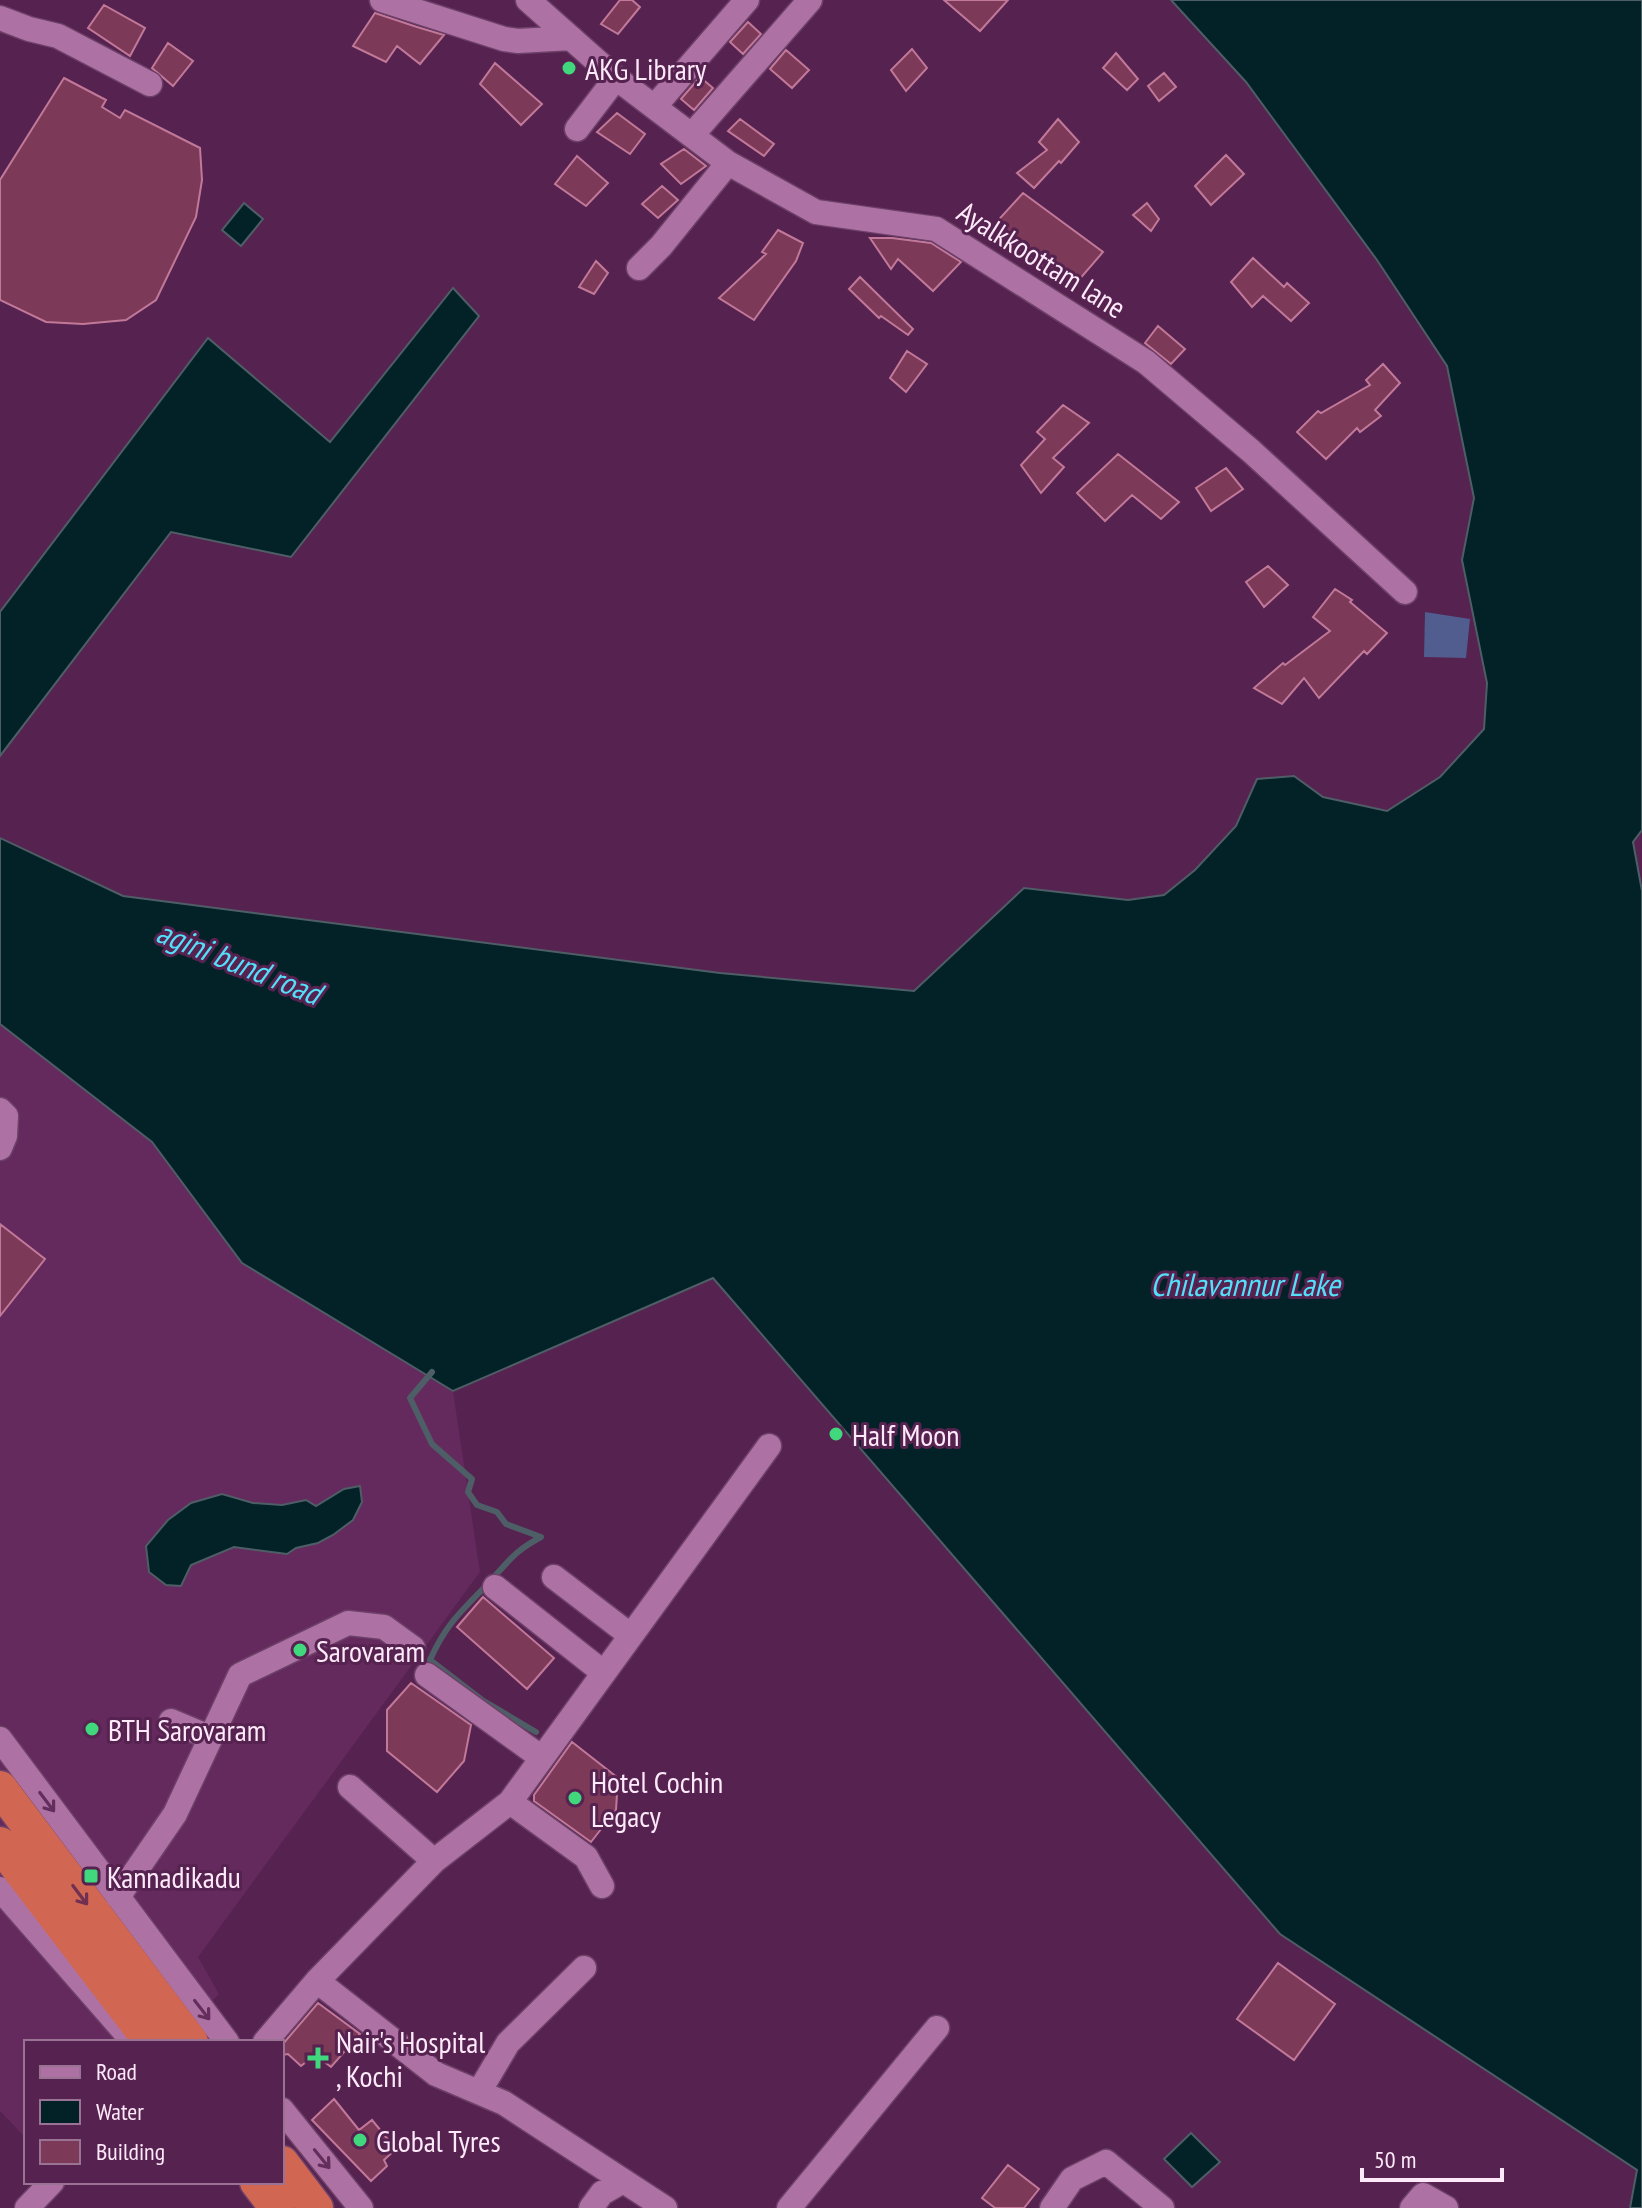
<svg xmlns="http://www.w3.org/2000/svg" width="1642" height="2208" font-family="'PT Sans Narrow',sans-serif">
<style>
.built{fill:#64295d}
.green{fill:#505d8e}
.water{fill:#032227;stroke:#4e5e66;stroke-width:2}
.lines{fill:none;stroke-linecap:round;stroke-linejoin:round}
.stream{stroke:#4e5e66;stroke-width:6}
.building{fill:#7c3958;stroke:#c27999;stroke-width:2}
.minor-casing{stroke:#6d4068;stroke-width:27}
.highway-casing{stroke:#6d4068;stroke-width:37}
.minor{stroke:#ad72a3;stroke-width:24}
.highway{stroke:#d16753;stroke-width:34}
.oneway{stroke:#632e5c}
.oneway2{stroke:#6f3051}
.poi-dot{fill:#40d77d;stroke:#562250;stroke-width:3}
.labels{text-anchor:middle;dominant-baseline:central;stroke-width:6;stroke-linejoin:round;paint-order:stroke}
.poi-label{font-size:30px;fill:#fde9f9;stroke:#562250;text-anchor:start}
.street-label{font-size:30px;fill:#fde9f9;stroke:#562250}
.water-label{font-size:32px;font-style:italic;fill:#54def8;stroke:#562250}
</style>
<rect width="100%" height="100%" fill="#562250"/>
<!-- built -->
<path class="built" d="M 0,1024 L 152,1142 L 242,1263 L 453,1391 L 480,1572 L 198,1957 L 219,1994 L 170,2042 L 26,2042 L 26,2138 L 0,2111 Z"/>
<!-- green -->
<path class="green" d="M 1425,612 L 1470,619 L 1466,658 L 1424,657 Z"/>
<!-- water -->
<path class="water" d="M 1171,0 L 1642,0 L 1642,830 L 1633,842 L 1642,891 L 1642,2208 L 1630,2208 L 1637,2170 L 1280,1934 L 713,1278 L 453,1391 L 242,1263 L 152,1142 L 0,1024 L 0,838 L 123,896 L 720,973 L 914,991 L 1024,888 L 1128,900 L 1164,895 L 1195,870 L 1236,826 L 1257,779 L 1294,776 L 1323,797 L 1387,811 L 1440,777 L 1484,729 L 1487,683 L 1462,560 L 1474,498 L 1447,366 L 1377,260 L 1246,82 Z
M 244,203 L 263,219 L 241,246 L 222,230 Z
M 453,288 L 479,316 L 291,557 L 171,532 L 0,756 L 0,612 L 208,338 L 330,442 Z
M 360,1486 L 362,1502 L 353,1520 L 333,1535 L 318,1543 L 296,1548 L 287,1554 L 234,1547 L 191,1565 L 181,1586 L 166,1585 L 149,1572 L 146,1546 L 168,1520 L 191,1503 L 222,1494 L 253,1503 L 282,1505 L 306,1500 L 316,1506 L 344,1489 Z
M 1191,2133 L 1220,2162 L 1192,2187 L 1164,2159 Z"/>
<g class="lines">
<!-- stream -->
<path class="stream" d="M 432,1372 L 410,1398 L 432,1444 L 472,1479 L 468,1492 L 477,1505 L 497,1512 L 506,1524 L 541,1537 C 517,1550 512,1557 494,1577 C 466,1608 448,1619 430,1660 L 482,1700 L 536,1732"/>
</g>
<!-- building -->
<path class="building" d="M 620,0 L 632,0 L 640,7 L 618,34 L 601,24 Z
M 944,0 L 1008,0 L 980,31 Z
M 104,5 L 145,28 L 130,56 L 88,28 Z
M 375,13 L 417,27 L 444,35 L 420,64 L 397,46 L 386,62 L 353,46 Z
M 748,22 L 761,34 L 743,54 L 730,42 Z
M 168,43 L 193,61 L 173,86 L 152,68 Z
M 912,49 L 927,68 L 906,91 L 891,70 Z
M 786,50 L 809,70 L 792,88 L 770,69 Z
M 1116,53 L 1138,79 L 1127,90 L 1103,68 Z
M 495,63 L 542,104 L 521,125 L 480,84 Z
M 1164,73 L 1176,87 L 1159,101 L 1148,86 Z
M 700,77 L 713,88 L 694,110 L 681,99 Z
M 64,78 L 106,100 L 102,107 L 120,118 L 125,110 L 200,148 L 202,180 L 196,217 L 156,300 L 126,320 L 83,324 L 46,322 L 0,300 L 0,180 Z
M 617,113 L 645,134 L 630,154 L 597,132 Z
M 740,119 L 774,144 L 764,156 L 728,131 Z
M 1058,119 L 1079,142 L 1061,163 L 1059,161 L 1034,188 L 1017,173 L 1047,150 L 1039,142 Z
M 684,149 L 706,166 L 681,184 L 661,164 Z
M 1226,155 L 1244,174 L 1211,205 L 1195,186 Z
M 577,156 L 608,183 L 586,206 L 555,184 Z
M 662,186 L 678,200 L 658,218 L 642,204 Z
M 1023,193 L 1103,252 L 1072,288 L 991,228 Z
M 1147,203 L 1159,219 L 1151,231 L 1133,215 Z
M 778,230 L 803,243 L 796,261 L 754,320 L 719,298 L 766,254 L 762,252 Z
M 870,238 L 892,238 L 931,243 L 961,262 L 933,291 L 898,259 L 891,269 Z
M 1253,258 L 1284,287 L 1287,283 L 1309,303 L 1291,321 L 1263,296 L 1252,307 L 1231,282 Z
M 596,261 L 608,273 L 594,294 L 579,287 Z
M 860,277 L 913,329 L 908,335 L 881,316 L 879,318 L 849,289 Z
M 1158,326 L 1185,349 L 1171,364 L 1145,343 Z
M 907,351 L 927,364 L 906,392 L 890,378 Z
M 1383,364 L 1400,383 L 1375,410 L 1381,416 L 1360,432 L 1357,428 L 1326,459 L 1297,432 L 1318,411 L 1321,413 L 1370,385 L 1366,380 Z
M 1063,405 L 1089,423 L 1053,458 L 1064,467 L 1041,493 L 1021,465 L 1045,439 L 1037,432 Z
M 1118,454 L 1179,502 L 1161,519 L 1132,495 L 1105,521 L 1077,493 Z
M 1226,468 L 1243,489 L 1211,511 L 1196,488 Z
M 1268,566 L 1288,585 L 1264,607 L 1246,582 Z
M 1335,589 L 1352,600 L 1350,602 L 1387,633 L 1367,654 L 1364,651 L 1319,698 L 1304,678 L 1282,704 L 1254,688 L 1283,663 L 1285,665 L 1330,631 L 1313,617 Z
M 0,1224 L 45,1259 L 0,1316 Z
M 483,1597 L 554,1658 L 527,1689 L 457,1627 Z
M 411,1683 L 471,1725 L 464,1761 L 437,1792 L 387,1751 L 387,1710 Z
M 572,1742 L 618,1778 L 616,1810 L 591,1842 L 534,1801 L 534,1795 Z
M 1278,1963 L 1335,2004 L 1294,2060 L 1237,2019 Z
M 318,2003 L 360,2034 L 331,2067 L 315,2055 L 301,2066 L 288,2054 L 282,2055 L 282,2045 Z
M 334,2099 L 359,2130 L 372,2120 L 396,2149 L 384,2160 L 387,2166 L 371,2181 L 312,2120 Z
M 1008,2165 L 1039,2189 L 1024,2208 L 995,2208 L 982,2198 Z"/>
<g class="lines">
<!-- minor casing -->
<g class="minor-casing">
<path id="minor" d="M 382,0 L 504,39 L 518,41 L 571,38
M 528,0 L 616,78 L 728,163 L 816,212 L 936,229 L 1146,362 L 1251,451 L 1405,592
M 0,18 L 29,29 L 58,36 L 150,84
M 655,106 L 747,0
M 577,129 L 616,78
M 692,135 L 810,0
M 639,268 L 661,246 L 728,163
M 0,1110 L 6,1116 L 5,1136 L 0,1148
M 554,1577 L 630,1635
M 495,1587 L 604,1673
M 427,1675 L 542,1758
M 171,1721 L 209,1737
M 0,1739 L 227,2042
M 350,1787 L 434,1861
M 510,1802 L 586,1857 L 602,1886
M 0,1889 L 124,2031
M 118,1897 L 175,1814 L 240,1675 L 348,1623 L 384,1627 L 413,1648
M 317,1981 L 436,2074 L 504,2103 L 665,2208
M 265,2042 L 317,1981 L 434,1861 L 510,1802 L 769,1446
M 479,2092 L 508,2043 L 584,1968
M 282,2110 L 361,2208
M 27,2208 L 52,2182
M 591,2208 L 602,2193 L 623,2181
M 789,2208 L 937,2028
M 1052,2208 L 1072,2179 L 1106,2162 L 1162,2208
M 1412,2208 L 1423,2195 L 1446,2208"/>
</g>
<!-- highway casing -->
<g class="highway-casing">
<path id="highway" d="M 0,1788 L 191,2042
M 0,1844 L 151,2042
M 282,2163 L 316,2208
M 257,2182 L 277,2208"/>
</g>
<!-- minor -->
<use href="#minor" class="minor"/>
<!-- highway -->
<use href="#highway" class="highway"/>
</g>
<!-- one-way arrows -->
<defs><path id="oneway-shaft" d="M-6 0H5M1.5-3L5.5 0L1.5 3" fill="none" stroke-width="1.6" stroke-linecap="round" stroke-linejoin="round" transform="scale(2)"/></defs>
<g class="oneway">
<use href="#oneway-shaft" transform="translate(47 1802) rotate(53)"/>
<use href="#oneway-shaft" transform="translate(202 2010) rotate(52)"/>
<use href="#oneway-shaft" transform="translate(322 2159) rotate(51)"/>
</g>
<use class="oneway2" href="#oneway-shaft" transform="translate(80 1895) rotate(53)"/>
<!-- markers -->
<g class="poi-dot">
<circle cx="569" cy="68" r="8"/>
<circle cx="836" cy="1434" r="8"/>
<circle cx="300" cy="1650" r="8"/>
<circle cx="92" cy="1729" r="8"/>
<circle cx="575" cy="1798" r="8"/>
<rect x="83" y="1868" width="16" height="16" rx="4"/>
<path d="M314 2046h8v8h8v8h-8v8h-8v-8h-8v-8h8z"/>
<circle cx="360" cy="2140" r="8"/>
</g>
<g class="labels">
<!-- poi labels -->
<g class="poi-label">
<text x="585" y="68">AKG Library</text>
<text x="852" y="1434">Half Moon</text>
<text x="316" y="1650">Sarovaram</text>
<text x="108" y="1729">BTH Sarovaram</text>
<text x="591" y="1781">Hotel Cochin<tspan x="591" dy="34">Legacy</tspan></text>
<text x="107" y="1876">Kannadikadu</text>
<text x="336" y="2041">Nair's Hospital<tspan x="336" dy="34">, Kochi</tspan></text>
<text x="376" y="2140">Global Tyres</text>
</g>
<!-- street labels -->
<g class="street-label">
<text transform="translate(1042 259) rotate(32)">Ayalkkoottam lane</text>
</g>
<!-- water labels -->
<g class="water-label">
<text transform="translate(239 962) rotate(22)">agini bund road</text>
<text x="1245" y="1284">Chilavannur Lake</text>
</g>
</g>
<!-- legend -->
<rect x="24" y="2040" width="260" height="144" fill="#562250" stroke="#997294" stroke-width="2"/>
<rect x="40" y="2066" width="40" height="12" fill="#ad72a3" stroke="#997294" stroke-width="2"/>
<text x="96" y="2080" font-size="24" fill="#fde9f9">Road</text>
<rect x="40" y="2100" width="40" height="24" fill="#032227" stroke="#997294" stroke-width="2"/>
<text x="96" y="2120" font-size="24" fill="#fde9f9">Water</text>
<rect x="40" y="2140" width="40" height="24" fill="#7c3958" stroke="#997294" stroke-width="2"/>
<text x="96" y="2160" font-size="24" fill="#fde9f9">Building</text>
<!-- scale -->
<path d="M1362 2168v12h140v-12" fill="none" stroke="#fde9f9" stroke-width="4"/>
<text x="1374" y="2168" font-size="24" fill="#fde9f9" stroke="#562250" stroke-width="6" paint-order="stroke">50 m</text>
</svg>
